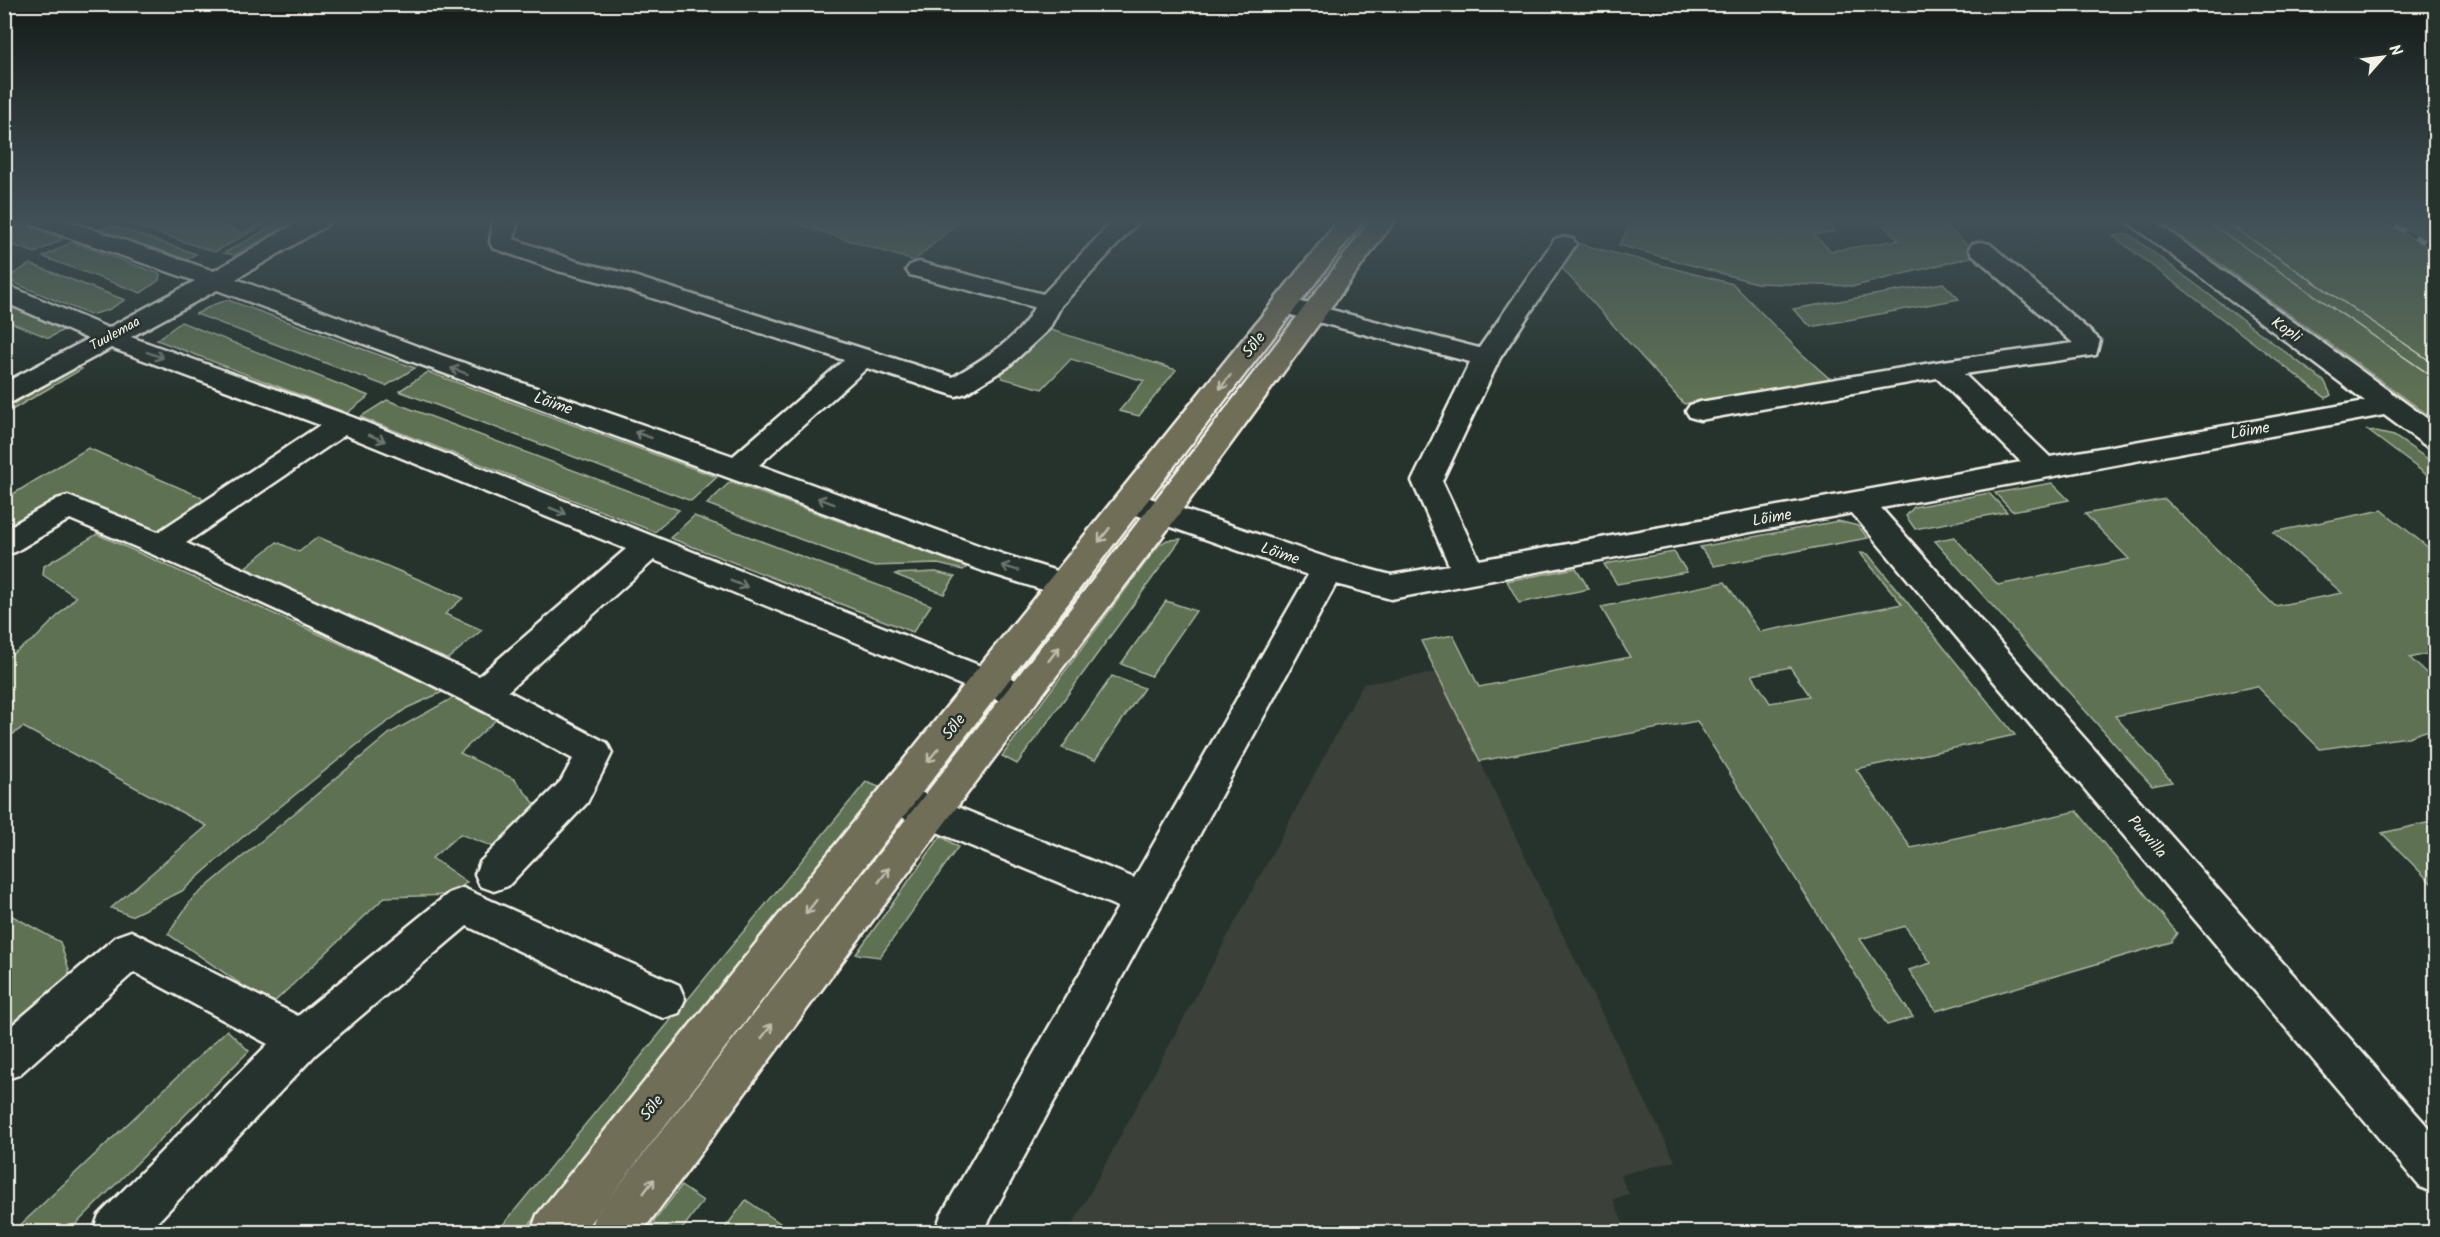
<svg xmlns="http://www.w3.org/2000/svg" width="2440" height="1237" font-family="Kalam,sans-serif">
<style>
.built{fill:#3a4039}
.green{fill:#5e7153;stroke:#a9b19e;stroke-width:1.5;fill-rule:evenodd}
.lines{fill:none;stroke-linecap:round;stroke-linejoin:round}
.minor-casing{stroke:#f4f1e8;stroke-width:5}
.major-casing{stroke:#f4f1e8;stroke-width:5}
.minor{fill:#26332d;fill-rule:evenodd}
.major{fill:#716e59;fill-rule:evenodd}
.tram{stroke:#f4f1e8;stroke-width:1.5}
.rail-casing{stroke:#f4f1e8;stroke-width:5}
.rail{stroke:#26332d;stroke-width:4;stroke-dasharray:11;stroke-linecap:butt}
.oneway{stroke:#6e766e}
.oneway2{stroke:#c0bdaf}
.labels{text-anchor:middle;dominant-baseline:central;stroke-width:5;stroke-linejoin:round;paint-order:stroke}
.far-street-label{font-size:14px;fill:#f4f1e8;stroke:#26332d}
.street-label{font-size:16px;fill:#f4f1e8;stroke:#26332d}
</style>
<rect width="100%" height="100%" fill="#26332d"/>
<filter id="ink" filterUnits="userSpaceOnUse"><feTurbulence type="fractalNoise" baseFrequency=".0167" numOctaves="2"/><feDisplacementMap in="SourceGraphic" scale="12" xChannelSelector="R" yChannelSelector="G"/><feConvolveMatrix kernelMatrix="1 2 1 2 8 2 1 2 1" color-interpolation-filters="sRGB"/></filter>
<g filter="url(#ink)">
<!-- built -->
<path class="built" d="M 1438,672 L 1547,903 L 1675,1161 L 1620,1175 L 1629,1194 L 1613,1199 L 1627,1232 L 1069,1232 L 1363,684 Z"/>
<!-- green -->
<path class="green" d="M 5,220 L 11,220 L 63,239 L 35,253 L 5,242 Z
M 118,220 L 206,220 L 243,233 L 267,220 L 272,220 L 215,252 Z
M 284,220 L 297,220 L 235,255 L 224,253 Z
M 785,220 L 961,220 L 914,261 Z
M 1633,220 L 1823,220 L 1835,231 L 1814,235 L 1831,251 L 1899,240 L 1877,220 L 1939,220 L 1979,255 L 1855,286 L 1756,283 L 1619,245 Z
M 2159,220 L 2435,220 L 2435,420 Z
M 110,225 L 196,254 L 184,261 L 98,231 Z
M 2129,234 L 2325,382 L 2331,395 L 2326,398 L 2113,236 Z
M 72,242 L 160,274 L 159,280 L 141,293 L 43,257 Z
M 1576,243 L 1733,284 L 1802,354 L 1830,379 L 1684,404 L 1560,266 Z
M 30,264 L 125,300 L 108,310 L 90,315 L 5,279 Z
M 1943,283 L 1959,299 L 1811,327 L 1793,309 Z
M 228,300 L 415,368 L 386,386 L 196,314 L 215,304 Z
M 5,305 L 65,329 L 49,338 L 5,320 Z
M 181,322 L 369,396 L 347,413 L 157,340 Z
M 1042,327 L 1176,370 L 1139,416 L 1119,411 L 1144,381 L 1071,359 L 1042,389 L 1002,378 L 1000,373 Z
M 73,366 L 82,369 L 5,414 L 4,405 Z
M 428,372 L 717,477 L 691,501 L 399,391 Z
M 387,400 L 679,510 L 655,532 L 360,417 Z
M 2367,430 L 2394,436 L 2435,464 L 2435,481 Z
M 88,448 L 201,497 L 205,505 L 165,531 L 149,533 L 72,496 L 5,536 L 5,499 Z
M 730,482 L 967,567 L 963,570 L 938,564 L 871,566 L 707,504 Z
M 2052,483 L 2069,500 L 2012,511 L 1995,493 Z
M 1989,493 L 2007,512 L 1915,529 L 1906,516 L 1914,507 Z
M 2165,499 L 2275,606 L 2342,593 L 2273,532 L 2382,510 L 2435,553 L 2435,652 L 2410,658 L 2435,681 L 2435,728 L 2408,737 L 2320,749 L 2257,686 L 2115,716 L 2172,782 L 2152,786 L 1935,541 L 1954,537 L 1998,585 L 2129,559 L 2085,514 Z
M 694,516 L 931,605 L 913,632 L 670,538 Z
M 1838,521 L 1858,526 L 1868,538 L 1714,566 L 1700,547 Z
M 97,534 L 445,691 L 407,708 L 368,736 L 245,835 L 182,891 L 131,916 L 111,908 L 207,826 L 23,727 L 5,740 L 5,659 L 37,637 L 76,597 L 43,575 L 44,566 Z
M 318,537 L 463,598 L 445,614 L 482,630 L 443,663 L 238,573 L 277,542 L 299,552 Z
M 1181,539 L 1017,764 L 1002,756 L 1158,546 L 1167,540 Z
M 1674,552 L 1687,572 L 1617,584 L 1604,564 Z
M 1860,553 L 1868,554 L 2015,735 L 1856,769 L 1911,848 L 2077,811 L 2177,933 L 2171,942 L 1936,1011 L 1909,970 L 1931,963 L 1905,926 L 1860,939 L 1913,1017 L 1887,1025 L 1697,721 L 1480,761 L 1421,641 L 1453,635 L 1479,687 L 1630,657 L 1601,607 L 1725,582 L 1760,632 L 1902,604 ZM 1790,667 L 1810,696 L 1770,703 L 1752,675 Z
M 1576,568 L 1589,589 L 1519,603 L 1507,581 Z
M 936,572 L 955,577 L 944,594 L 894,574 Z
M 1166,601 L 1196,611 L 1151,676 L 1121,664 Z
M 1112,676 L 1144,688 L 1095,760 L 1062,748 Z
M 456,696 L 499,717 L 460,753 L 514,779 L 535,804 L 519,828 L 494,847 L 460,834 L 432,858 L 467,882 L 452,895 L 385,897 L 271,1005 L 168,934 L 192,899 L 390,733 Z
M 866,782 L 882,788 L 523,1232 L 497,1232 Z
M 2435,821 L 2436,821 L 2435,887 L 2382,833 Z
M 941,836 L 958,847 L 880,957 L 856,954 Z
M 5,912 L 60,942 L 69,970 L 67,985 L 5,1042 Z
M 227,1030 L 249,1051 L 68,1232 L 13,1232 Z
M 681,1186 L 703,1201 L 680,1232 L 646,1232 Z
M 746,1200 L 793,1232 L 722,1232 Z"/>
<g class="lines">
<!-- minor casing -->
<g class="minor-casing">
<path id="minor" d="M 29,220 L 65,220 L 214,271 L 301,220 L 331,220 L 327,225 L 236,279 L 441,355 L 733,456 L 844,360 L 606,283 L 558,271 L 493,248 L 490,243 L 493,220 L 518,220 L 514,239 L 576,261 L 624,273 L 953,377 C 982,359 1020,339 1034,307 L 910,275 L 906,270 L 910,265 L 919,262 L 1043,294 L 1114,220 L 1140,220 L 1061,306 L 1049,329 L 1008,367 L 966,393 L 956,396 L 867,368 L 759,465 L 1005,555 L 1076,577 L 1081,585 L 1076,593 L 1065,597 L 983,571 L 217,290 L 131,337 L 352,417 L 1034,687 L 1039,696 L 1034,705 L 1022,709 L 1010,705 L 654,560 L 508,691 L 607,743 L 612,753 L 587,803 L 508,886 L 494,891 L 480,886 L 475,874 L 480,862 L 561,781 L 573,759 C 410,669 241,591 70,519 L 15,552 L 4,555 L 4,530 L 57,499 L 68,496 L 158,532 L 320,425 L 111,348 L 14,401 L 4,404 L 4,383 L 88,339 L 4,302 L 4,284 L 108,328 L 195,281 L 33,225 ZM 345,435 L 626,549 L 479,676 L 186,543 Z
M 2125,220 L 2153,220 L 2436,425 L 2436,448 L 2426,446 L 2384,415 L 1881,508 L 2436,1136 L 2436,1194 L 2420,1187 L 1852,513 L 1391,599 L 1336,584 L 983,1232 L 935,1232 L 941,1215 L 1118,907 L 884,810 L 878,799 L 884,788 L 897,784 L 910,788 L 1134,878 L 1308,575 L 1119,509 L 1115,502 L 1119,495 L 1130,492 L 1141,495 L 1334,560 L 1391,575 L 1449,565 L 1412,481 L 1470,362 L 1276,311 L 1272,306 L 1276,301 L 1285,298 L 1479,348 L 1555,239 L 1564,237 L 1573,239 L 1576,244 L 1500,358 L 1442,481 L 1479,560 L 2021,462 L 1937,378 L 1700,420 L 1690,417 L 1686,411 L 1690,405 L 1700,402 L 1943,361 L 2073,343 L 1972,254 L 1969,249 L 1972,244 L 1981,242 L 1990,244 L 2100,340 L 2096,355 L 1964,374 L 2050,457 L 2365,401 Z
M 463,888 L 679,985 L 685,999 L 679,1013 L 664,1018 L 649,1013 L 467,926 L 316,1054 L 148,1232 L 93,1232 L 99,1215 L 268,1044 L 134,972 L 19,1075 L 4,1080 L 4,1032 L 117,936 L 131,931 L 298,1016 L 449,893 Z"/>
</g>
<!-- major casing -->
<g class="major-casing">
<path id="major" d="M 1339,220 L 1364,220 L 583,1232 L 531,1232 L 537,1215 Z
M 1371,220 L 1395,220 L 1174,521 L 944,824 L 642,1232 L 590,1232 L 596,1215 C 854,884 1116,554 1371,220 Z"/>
</g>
<!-- minor -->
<use href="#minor" class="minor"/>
<!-- major -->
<use href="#major" class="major"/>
<!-- tram -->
<path class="tram" d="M 2205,220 L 2436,379
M 2223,220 L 2436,365"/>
<!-- rail casing -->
<g class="rail-casing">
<path id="rail" d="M 2386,220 L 2436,249"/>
</g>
<!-- rail -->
<use href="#rail" class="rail"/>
</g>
<!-- one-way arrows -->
<defs><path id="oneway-shaft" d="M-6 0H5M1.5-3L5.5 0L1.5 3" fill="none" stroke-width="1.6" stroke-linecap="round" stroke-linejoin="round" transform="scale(1.5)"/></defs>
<g class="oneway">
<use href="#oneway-shaft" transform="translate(155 355) rotate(20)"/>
<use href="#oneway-shaft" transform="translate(459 371) rotate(-161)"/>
<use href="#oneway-shaft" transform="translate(643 435) rotate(-161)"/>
<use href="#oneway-shaft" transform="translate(377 438) rotate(22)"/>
<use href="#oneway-shaft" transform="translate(826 501) rotate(-160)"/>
<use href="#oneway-shaft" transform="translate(558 511) rotate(22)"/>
<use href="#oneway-shaft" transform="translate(1010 568) rotate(-163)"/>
<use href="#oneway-shaft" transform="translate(739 584) rotate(21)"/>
</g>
<g class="oneway2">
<use href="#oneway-shaft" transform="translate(1225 382) rotate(128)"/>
<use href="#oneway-shaft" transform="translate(1104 535) rotate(128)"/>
<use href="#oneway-shaft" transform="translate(1054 654) rotate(-52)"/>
<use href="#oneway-shaft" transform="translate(933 755) rotate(129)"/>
<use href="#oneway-shaft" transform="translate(884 875) rotate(-53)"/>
<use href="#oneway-shaft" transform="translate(811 907) rotate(128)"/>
<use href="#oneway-shaft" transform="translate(767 1031) rotate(-53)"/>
<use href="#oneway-shaft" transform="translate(649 1186) rotate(-53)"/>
</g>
</g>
<!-- sky -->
<linearGradient id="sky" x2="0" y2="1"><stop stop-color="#151c19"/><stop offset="0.56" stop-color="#415057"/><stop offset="1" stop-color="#415057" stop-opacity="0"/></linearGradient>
<rect width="2440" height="393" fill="url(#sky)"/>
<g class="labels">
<!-- far-street labels -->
<g class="far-street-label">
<text transform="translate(115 334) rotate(-29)">Tuulemaa</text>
</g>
<!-- street labels -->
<g class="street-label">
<text transform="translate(2286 330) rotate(36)">Kopli</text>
<text transform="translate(1254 345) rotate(-52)">Sõle</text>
<text transform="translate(553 404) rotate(19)">Lõime</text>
<text transform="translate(2250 431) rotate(-10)">Lõime</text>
<text transform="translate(1772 518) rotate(-10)">Lõime</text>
<text transform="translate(1280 554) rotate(19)">Lõime</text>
<text transform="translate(954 727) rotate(-52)">Sõle</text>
<text transform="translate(2147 837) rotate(49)">Puuvilla</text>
<text transform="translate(652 1108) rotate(-52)">Sõle</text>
</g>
</g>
<!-- margin -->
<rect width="2440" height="1237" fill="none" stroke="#26332d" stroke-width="24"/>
<rect x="12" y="12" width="2416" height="1213" fill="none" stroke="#f4f1e8" stroke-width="2" filter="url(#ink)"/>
<!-- north arrow -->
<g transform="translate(2383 57) rotate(62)" stroke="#26332d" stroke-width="4.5" paint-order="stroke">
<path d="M0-4.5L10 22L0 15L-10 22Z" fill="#f4f1e8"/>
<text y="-9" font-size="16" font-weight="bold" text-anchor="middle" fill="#f4f1e8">N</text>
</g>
</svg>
